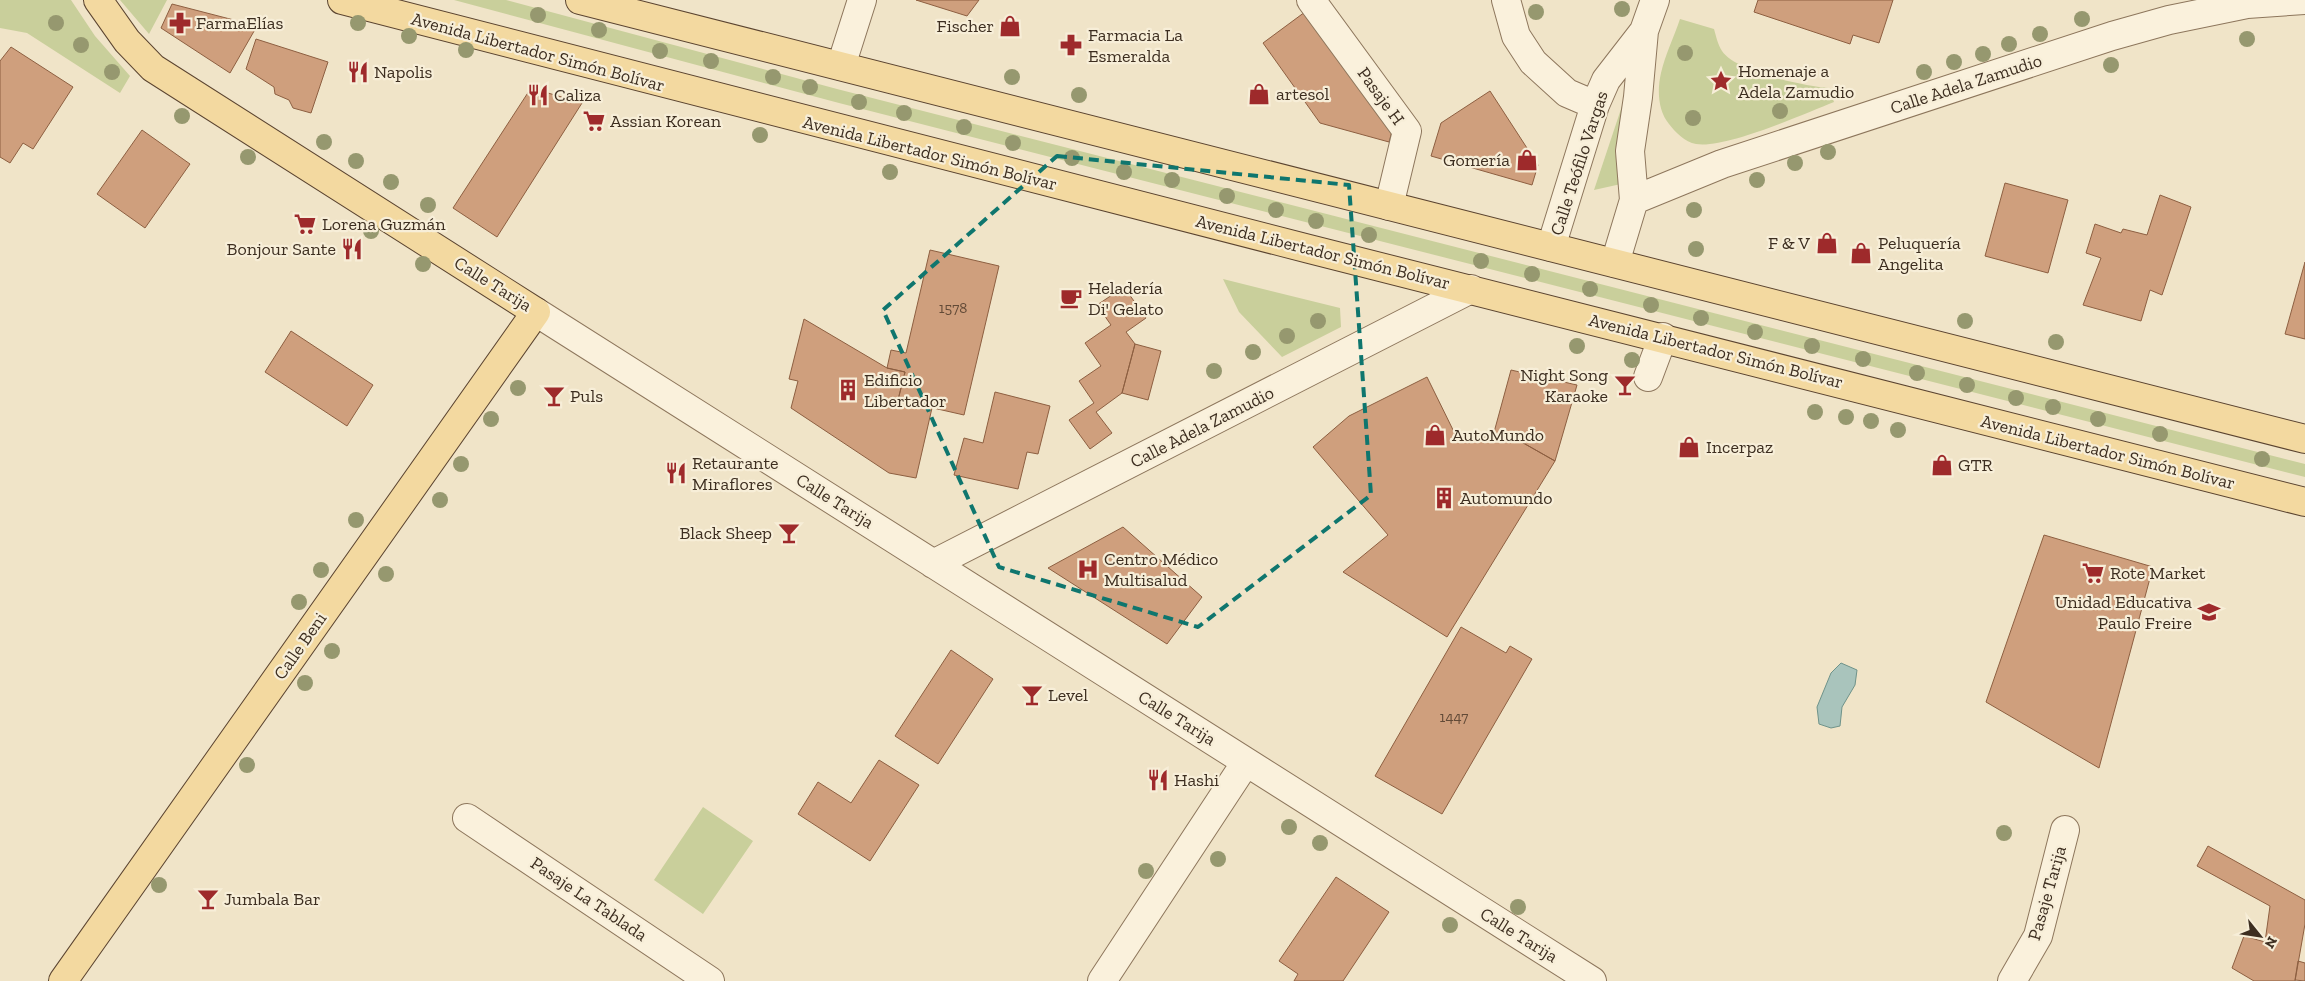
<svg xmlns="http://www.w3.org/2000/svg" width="2305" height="981" font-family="'Zilla Slab',serif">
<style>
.green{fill:#c9cf9b}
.water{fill:#a9c4bc;stroke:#6f938a}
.building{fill:#cf9f7d;stroke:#8d5f41}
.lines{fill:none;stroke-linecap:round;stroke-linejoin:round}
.minor-casing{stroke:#8d765c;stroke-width:30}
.major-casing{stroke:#5b4430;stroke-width:30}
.minor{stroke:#faf1dc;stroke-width:28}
.major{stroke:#f3d9a0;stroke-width:28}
.tree{fill:#96986f}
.marked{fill:none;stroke:#0f766e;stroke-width:4;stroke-dasharray:10 6;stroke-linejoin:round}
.labels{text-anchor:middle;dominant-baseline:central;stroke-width:4.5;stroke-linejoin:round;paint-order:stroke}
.number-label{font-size:15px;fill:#624a37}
.poi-label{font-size:18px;fill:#3d2e20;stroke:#f7eed8;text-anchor:start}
.street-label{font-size:18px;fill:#3d2e20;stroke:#f7eed8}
</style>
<rect width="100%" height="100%" fill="#f0e4c8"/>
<!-- green -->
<path class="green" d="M 0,0 L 71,0 L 95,36 L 130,76 L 120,93 L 27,33 L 0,28 Z
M 120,0 L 167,0 L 149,34 Z
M 454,0 L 506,0 L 837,89 L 2305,464 L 2305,477 L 839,103 Z
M 1680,19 L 1714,29 C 1716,36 1718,45 1722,51 C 1736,72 1804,86 1829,88 L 1834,102 C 1804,114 1725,149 1696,144 C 1685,142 1675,132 1669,124 C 1658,111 1657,90 1661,73 C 1665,55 1674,37 1680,19 Z
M 1629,85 L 1615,151 L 1621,184 L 1594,190 Z
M 1223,279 L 1340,308 L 1341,327 L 1282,357 L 1239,312 Z
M 703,807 L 753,841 L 703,914 L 654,880 Z"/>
<!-- water -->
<path class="water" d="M 1841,663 L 1857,670 L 1855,685 L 1842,707 L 1840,726 L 1831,728 L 1819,724 L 1817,707 L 1831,673 Z"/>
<!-- building -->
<path class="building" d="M 916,0 L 979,0 L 967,16 Z
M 1758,0 L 1893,0 L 1879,43 L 1853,35 L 1850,44 L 1754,12 Z
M 172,4 L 257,26 L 230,73 L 161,28 Z
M 1309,9 L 1393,128 L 1389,142 L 1320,123 L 1263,43 Z
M 256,39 L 328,62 L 311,113 L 293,108 L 289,100 L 275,94 L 274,87 L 246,69 Z
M 11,47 L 73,87 L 33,149 L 23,143 L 10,163 L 0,157 L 0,61 Z
M 531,88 L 582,103 L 497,237 L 453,208 Z
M 1490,91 L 1538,165 L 1532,185 L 1431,156 L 1441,123 Z
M 142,130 L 190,164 L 145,228 L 97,194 Z
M 2005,183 L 2068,200 L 2048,273 L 1985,256 Z
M 2160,195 L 2191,207 L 2162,295 L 2150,290 L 2141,321 L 2083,305 L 2101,258 L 2086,253 L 2095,224 L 2121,233 L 2123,229 L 2147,235 Z
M 930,250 L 999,266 L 964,415 L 898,400 L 905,372 L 887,368 L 891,350 L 906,353 Z
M 2305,262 L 2305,339 L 2285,334 Z
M 1124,287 L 1146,318 L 1126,332 L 1135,344 L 1122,393 L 1096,412 L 1112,433 L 1090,449 L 1069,420 L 1094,403 L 1079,381 L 1101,366 L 1085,343 L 1111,325 L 1097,305 Z
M 804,319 L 887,368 L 905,372 L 898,400 L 932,408 L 916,478 L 889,473 L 791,408 L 798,381 L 789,379 Z
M 291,331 L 373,385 L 347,426 L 265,372 Z
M 1135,344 L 1161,351 L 1148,400 L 1122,393 Z
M 1511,370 L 1577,385 L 1555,461 L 1518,440 L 1493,436 Z
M 1427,377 L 1458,440 L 1493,436 L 1518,440 L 1555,461 L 1447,637 L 1343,572 L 1388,535 L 1313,447 L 1349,416 Z
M 995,392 L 1050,406 L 1038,454 L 1027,452 L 1018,489 L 954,475 L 964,438 L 983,443 Z
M 1123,527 L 1202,597 L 1167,644 L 1048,568 Z
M 2044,535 L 2153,567 L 2099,768 L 1986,702 Z
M 1461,627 L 1506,653 L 1510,646 L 1532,659 L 1442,814 L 1375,776 Z
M 951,650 L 993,679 L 938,764 L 895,736 Z
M 879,760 L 919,785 L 870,861 L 798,814 L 818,782 L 851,803 Z
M 2208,846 L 2305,900 L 2305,924 L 2295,981 L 2254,981 L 2232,968 L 2244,936 L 2265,942 L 2270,906 L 2197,866 Z
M 1336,877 L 1389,912 L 1343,981 L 1294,981 L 1298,974 L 1279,961 Z
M 2298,961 L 2305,963 L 2305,981 L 2295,980 Z"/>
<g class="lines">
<!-- minor casing -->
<g class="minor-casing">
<path id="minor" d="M 1311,0 L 1407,131 L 1389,206
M 1506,0 L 1516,36 L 1533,62 L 1567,93 L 1595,105
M 841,66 L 862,0
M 1634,200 L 1722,164 L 2112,36 L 2169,20 L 2247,4 L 2305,0
M 1551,247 L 1595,105 L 1606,80 L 1644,31
M 1615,263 L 1634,200 L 1630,151 L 1638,97 L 1644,31 L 1655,0
M 536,312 L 1592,981
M 1648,377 L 1663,337
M 933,564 L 1471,289
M 467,818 L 710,981
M 1102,981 L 1246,762
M 2012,981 L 2038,936 L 2065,830"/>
</g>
<!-- major casing -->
<g class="major-casing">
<path id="major" d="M 342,0 C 995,172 1651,334 2305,502
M 580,0 L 2305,439
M 63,981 L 536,312 L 153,68 L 127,41 L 98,0"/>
</g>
<!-- minor -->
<use href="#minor" class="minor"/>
<!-- major -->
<use href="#major" class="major"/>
</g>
<!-- trees -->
<g class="tree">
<circle cx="1622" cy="9" r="8"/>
<circle cx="1536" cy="12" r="8"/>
<circle cx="538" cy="15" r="8"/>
<circle cx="2082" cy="19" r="8"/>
<circle cx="56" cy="23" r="8"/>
<circle cx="358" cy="23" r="8"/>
<circle cx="599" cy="30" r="8"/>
<circle cx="2040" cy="34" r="8"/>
<circle cx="409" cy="36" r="8"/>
<circle cx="2247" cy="39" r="8"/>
<circle cx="2009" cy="44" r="8"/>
<circle cx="81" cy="45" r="8"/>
<circle cx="466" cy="50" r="8"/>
<circle cx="660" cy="51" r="8"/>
<circle cx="1685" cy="53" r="8"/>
<circle cx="1983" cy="54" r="8"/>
<circle cx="711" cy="61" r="8"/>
<circle cx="1954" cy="62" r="8"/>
<circle cx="2111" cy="65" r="8"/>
<circle cx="112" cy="72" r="8"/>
<circle cx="1924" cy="72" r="8"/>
<circle cx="773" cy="77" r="8"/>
<circle cx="1012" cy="77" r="8"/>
<circle cx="810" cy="87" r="8"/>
<circle cx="1079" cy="95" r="8"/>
<circle cx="859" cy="102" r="8"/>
<circle cx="1780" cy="111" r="8"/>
<circle cx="904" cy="113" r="8"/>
<circle cx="182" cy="116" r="8"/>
<circle cx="1693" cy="118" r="8"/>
<circle cx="964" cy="127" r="8"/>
<circle cx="760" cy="135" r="8"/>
<circle cx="324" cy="142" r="8"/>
<circle cx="1013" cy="143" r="8"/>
<circle cx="1828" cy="152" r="8"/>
<circle cx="248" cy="157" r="8"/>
<circle cx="1072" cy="158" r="8"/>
<circle cx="356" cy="161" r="8"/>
<circle cx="1795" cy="163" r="8"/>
<circle cx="890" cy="172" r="8"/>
<circle cx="1124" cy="172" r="8"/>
<circle cx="1172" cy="180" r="8"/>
<circle cx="1757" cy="180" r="8"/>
<circle cx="391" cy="182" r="8"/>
<circle cx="1227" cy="196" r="8"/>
<circle cx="428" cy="205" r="8"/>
<circle cx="1276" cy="210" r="8"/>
<circle cx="1694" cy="210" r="8"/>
<circle cx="1316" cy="221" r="8"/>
<circle cx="371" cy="231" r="8"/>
<circle cx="1369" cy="235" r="8"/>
<circle cx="1696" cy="249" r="8"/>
<circle cx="1481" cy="261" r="8"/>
<circle cx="423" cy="264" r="8"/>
<circle cx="1532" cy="274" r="8"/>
<circle cx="1590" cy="289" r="8"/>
<circle cx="1651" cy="305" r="8"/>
<circle cx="1701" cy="318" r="8"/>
<circle cx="1318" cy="321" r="8"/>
<circle cx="1965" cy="321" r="8"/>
<circle cx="1755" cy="332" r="8"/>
<circle cx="1287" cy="336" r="8"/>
<circle cx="2056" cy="342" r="8"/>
<circle cx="1577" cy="346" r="8"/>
<circle cx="1812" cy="346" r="8"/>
<circle cx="1253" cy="352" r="8"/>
<circle cx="1863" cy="359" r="8"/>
<circle cx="1632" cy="360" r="8"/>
<circle cx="1214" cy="371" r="8"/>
<circle cx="1917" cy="373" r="8"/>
<circle cx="1967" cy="385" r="8"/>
<circle cx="518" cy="388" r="8"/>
<circle cx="2016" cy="398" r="8"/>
<circle cx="2053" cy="407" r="8"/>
<circle cx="1815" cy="412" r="8"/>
<circle cx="1846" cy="417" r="8"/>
<circle cx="491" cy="419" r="8"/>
<circle cx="2098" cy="419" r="8"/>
<circle cx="1871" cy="421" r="8"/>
<circle cx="1898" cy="430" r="8"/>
<circle cx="2160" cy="434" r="8"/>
<circle cx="2262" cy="459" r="8"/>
<circle cx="461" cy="464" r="8"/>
<circle cx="440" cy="500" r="8"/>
<circle cx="356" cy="520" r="8"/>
<circle cx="321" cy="570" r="8"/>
<circle cx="386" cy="574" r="8"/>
<circle cx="299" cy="602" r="8"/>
<circle cx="332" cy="651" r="8"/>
<circle cx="305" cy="683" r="8"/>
<circle cx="247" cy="765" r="8"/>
<circle cx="1289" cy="827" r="8"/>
<circle cx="2004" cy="833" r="8"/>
<circle cx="1320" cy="843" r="8"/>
<circle cx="1218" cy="859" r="8"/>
<circle cx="1146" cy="871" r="8"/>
<circle cx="159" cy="885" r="8"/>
<circle cx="1518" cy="907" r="8"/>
<circle cx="1450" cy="925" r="8"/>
</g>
<!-- marked area -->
<path class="marked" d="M 1057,156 L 1349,185 L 1371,495 L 1198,627 L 999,567 L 883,310 Z"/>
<!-- icons -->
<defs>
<g id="pharmacy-bare" transform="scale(1.725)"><path d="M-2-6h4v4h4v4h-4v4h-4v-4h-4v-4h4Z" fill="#9e2a2b" stroke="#f7eed8" stroke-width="2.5" paint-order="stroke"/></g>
<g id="shop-bare" transform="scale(1.725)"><path d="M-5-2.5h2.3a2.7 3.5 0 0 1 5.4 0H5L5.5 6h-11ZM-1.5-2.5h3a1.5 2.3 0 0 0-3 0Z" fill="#9e2a2b" stroke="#f7eed8" stroke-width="2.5" paint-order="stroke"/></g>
<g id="restaurant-bare" transform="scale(1.725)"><path d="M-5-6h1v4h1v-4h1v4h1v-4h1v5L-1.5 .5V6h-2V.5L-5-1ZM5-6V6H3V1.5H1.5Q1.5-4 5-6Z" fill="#9e2a2b" stroke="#f7eed8" stroke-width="2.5" paint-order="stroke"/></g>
<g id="sight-bare" transform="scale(1.725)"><path d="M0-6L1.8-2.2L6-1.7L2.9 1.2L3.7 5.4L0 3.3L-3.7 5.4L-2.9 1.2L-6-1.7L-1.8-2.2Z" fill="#9e2a2b" stroke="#f7eed8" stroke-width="2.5" paint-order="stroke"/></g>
<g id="supermarket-bare" transform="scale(1.725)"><path d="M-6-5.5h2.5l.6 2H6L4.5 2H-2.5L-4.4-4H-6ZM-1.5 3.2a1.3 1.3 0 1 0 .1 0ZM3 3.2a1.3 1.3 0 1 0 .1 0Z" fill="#9e2a2b" stroke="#f7eed8" stroke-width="2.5" paint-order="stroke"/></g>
<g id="cafe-bare" transform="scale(1.725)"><path d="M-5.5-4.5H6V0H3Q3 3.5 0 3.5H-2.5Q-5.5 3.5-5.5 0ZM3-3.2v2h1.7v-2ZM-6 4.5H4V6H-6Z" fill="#9e2a2b" stroke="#f7eed8" stroke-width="2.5" paint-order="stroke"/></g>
<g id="bar-bare" transform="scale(1.725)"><path d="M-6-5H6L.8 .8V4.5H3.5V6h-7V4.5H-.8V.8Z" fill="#9e2a2b" stroke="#f7eed8" stroke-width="2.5" paint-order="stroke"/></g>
<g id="building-bare" transform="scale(1.725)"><path d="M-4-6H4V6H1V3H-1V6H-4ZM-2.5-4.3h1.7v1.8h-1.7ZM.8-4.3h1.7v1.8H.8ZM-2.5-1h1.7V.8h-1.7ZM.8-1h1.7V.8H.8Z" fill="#9e2a2b" stroke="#f7eed8" stroke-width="2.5" paint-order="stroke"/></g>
<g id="hospital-bare" transform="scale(1.725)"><path d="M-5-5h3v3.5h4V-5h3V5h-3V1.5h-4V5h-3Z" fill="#9e2a2b" stroke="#f7eed8" stroke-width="2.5" paint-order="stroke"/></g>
<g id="school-bare" transform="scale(1.725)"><path d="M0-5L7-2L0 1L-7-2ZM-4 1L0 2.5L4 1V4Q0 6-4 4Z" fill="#9e2a2b" stroke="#f7eed8" stroke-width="2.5" paint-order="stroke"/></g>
</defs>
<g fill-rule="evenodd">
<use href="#pharmacy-bare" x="180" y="23"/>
<use href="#shop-bare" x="1010" y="26"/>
<use href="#pharmacy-bare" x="1071" y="45"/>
<use href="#restaurant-bare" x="358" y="72"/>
<use href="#sight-bare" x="1721" y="81"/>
<use href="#shop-bare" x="1259" y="94"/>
<use href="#restaurant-bare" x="538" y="95"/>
<use href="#supermarket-bare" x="594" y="121"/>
<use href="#shop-bare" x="1527" y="160"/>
<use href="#supermarket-bare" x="305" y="224"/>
<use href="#shop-bare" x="1827" y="243"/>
<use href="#restaurant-bare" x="352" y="249"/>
<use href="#shop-bare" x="1861" y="253"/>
<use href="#cafe-bare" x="1071" y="298"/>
<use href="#bar-bare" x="1625" y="385"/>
<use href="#building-bare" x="848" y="390"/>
<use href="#bar-bare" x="554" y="396"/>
<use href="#shop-bare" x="1435" y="435"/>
<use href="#shop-bare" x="1689" y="447"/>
<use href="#shop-bare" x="1942" y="465"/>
<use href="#restaurant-bare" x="676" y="473"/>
<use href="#building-bare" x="1444" y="498"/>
<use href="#bar-bare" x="789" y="533"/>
<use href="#hospital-bare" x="1088" y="569"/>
<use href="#supermarket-bare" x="2093" y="573"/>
<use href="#school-bare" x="2209" y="612"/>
<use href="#bar-bare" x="1032" y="695"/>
<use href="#restaurant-bare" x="1158" y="780"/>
<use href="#bar-bare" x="208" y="899"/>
</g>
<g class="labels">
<!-- number labels -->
<g class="number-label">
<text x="953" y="308">1578</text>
<text x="1454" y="717">1447</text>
</g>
<!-- poi labels -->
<g class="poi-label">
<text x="196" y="23">FarmaElías</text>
<text x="994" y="26" text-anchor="end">Fischer</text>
<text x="1088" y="35">Farmacia La<tspan x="1088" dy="21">Esmeralda</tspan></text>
<text x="1738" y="71">Homenaje a<tspan x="1738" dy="21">Adela Zamudio</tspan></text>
<text x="374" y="72">Napolis</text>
<text x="1276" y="94">artesol</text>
<text x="554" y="95">Caliza</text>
<text x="610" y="121">Assian Korean</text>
<text x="1510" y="160" text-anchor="end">Gomería</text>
<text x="322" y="224">Lorena Guzmán</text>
<text x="1810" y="243" text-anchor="end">F &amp; V</text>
<text x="1878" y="243">Peluquería<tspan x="1878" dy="21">Angelita</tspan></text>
<text x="336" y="249" text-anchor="end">Bonjour Sante</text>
<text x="1088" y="288">Heladería<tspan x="1088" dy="21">Di' Gelato</tspan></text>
<text x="1608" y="375" text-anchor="end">Night Song<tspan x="1608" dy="21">Karaoke</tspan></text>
<text x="864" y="380">Edificio<tspan x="864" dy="21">Libertador</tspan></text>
<text x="570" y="396">Puls</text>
<text x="1452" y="435">AutoMundo</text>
<text x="1706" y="447">Incerpaz</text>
<text x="692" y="463">Retaurante<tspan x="692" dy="21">Miraflores</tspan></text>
<text x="1958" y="465">GTR</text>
<text x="1460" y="498">Automundo</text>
<text x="772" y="533" text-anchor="end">Black Sheep</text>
<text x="1104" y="559">Centro Médico<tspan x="1104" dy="21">Multisalud</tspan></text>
<text x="2110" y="573">Rote Market</text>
<text x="2192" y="602" text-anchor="end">Unidad Educativa<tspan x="2192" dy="21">Paulo Freire</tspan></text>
<text x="1048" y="695">Level</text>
<text x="1174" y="780">Hashi</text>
<text x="224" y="899">Jumbala Bar</text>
</g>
<!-- street labels -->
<g class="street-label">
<text transform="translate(538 52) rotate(15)">Avenida Libertador Simón Bolívar</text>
<text transform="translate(1966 84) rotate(-18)">Calle Adela Zamudio</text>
<text transform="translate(1381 96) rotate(54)">Pasaje H</text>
<text transform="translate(930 153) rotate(14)">Avenida Libertador Simón Bolívar</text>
<text transform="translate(1579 163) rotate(-72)">Calle Teófilo Vargas</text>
<text transform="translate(1323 252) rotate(14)">Avenida Libertador Simón Bolívar</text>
<text transform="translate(493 284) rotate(32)">Calle Tarija</text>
<text transform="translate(1716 351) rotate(14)">Avenida Libertador Simón Bolívar</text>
<text transform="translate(1202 427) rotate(-27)">Calle Adela Zamudio</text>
<text transform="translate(2108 452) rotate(14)">Avenida Libertador Simón Bolívar</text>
<text transform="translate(835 501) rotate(32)">Calle Tarija</text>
<text transform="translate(300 646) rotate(-55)">Calle Beni</text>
<text transform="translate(1177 718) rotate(32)">Calle Tarija</text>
<text transform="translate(2047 893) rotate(-74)">Pasaje Tarija</text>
<text transform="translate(589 899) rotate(34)">Pasaje La Tablada</text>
<text transform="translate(1519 935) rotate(32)">Calle Tarija</text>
</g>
</g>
<!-- north arrow -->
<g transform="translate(2260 936) rotate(120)" stroke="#f7eed8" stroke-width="4" paint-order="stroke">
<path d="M0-4L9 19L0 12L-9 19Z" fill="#3d2e20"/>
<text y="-8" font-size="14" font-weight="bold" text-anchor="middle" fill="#3d2e20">N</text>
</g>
</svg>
